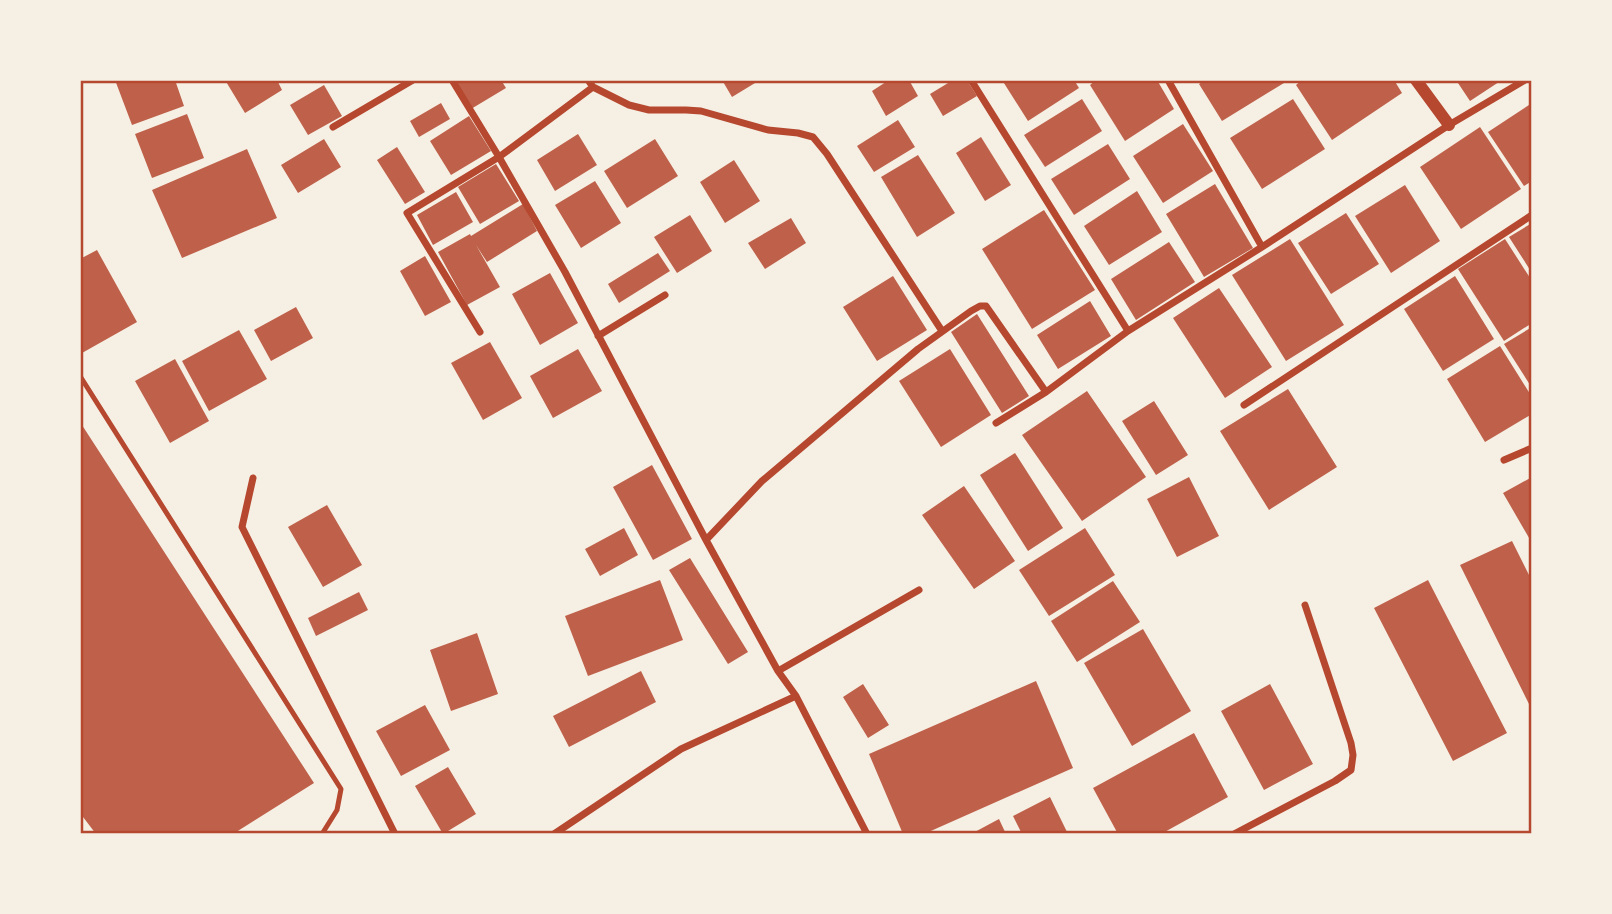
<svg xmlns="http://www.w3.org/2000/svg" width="1612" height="914" font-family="'Open Sans',sans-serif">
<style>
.building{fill:#bf614a}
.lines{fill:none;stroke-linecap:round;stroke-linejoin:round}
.service{stroke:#b5482f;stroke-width:5}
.minor{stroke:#b5482f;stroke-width:7}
.tertiary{stroke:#b5482f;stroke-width:12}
.neatline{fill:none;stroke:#b5482f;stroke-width:2.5}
</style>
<rect width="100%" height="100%" fill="#f6efe4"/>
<!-- building -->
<path class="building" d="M 115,80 L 175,80 L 184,106 L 132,125 Z
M 225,80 L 277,80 L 282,90 L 245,113 Z
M 454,80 L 501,80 L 506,88 L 471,109 Z
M 722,80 L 760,80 L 732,97 Z
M 889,80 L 909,80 L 918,96 L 886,116 L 872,91 Z
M 953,80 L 967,80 L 977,96 L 943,116 L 930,94 Z
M 1002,80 L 1074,80 L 1079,88 L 1028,121 Z
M 1096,80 L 1157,80 L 1174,109 L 1125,141 L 1090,85 Z
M 1205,80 L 1283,80 L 1284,83 L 1222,121 L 1199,84 Z
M 1302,80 L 1394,80 L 1402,93 L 1332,140 L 1296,85 Z
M 1456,80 L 1502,80 L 1470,101 Z
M 324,85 L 342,116 L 308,135 L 290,105 Z
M 1082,99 L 1102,131 L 1045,167 L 1024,135 Z
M 1293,99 L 1325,149 L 1262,189 L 1230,138 Z
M 441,103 L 450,119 L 419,137 L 410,121 Z
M 1532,103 L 1532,181 L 1524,186 L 1488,132 Z
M 187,114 L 204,158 L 152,178 L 135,134 Z
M 469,116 L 491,151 L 451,175 L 430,141 Z
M 898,120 L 915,147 L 874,172 L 857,146 Z
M 1183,124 L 1213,171 L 1163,203 L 1133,156 Z
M 1480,127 L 1521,189 L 1461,229 L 1420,167 Z
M 578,134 L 597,165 L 555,191 L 537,160 Z
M 981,137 L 1011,185 L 985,201 L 956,153 Z
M 324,139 L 341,167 L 298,193 L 281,165 Z
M 655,139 L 678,176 L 627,208 L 604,171 Z
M 1108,144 L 1130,179 L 1074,215 L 1051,179 Z
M 397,147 L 425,192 L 405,204 L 377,160 Z
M 247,149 L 277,218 L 182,258 L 152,190 Z
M 918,155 L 955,213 L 917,237 L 881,177 Z
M 734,160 L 760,201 L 725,223 L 700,182 Z
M 496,164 L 519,201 L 480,224 L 458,187 Z
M 595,181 L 621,223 L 581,248 L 555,205 Z
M 1215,184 L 1253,248 L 1204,277 L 1166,214 Z
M 1405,185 L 1440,241 L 1391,273 L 1355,216 Z
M 1137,191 L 1162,232 L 1109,265 L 1084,226 Z
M 456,192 L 473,222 L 433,245 L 417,215 Z
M 523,204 L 537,231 L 487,262 L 476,245 L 500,287 L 467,305 L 438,252 L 470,234 L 471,236 Z
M 1044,210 L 1095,290 L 1032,329 L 982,249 Z
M 1346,213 L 1379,264 L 1331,294 L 1298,243 Z
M 690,215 L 712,251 L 677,273 L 654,237 Z
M 791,218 L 806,243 L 765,269 L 748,243 Z
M 1532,223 L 1532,273 L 1509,237 Z
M 1290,239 L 1344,325 L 1286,361 L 1232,275 Z
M 1505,239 L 1532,281 L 1532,323 L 1504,341 L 1458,269 Z
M 1169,242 L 1195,282 L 1136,320 L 1111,279 Z
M 97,250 L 137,322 L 82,353 L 80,350 L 80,259 Z
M 658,253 L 670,271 L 619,303 L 608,284 Z
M 425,256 L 451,302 L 425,316 L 400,271 Z
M 550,273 L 578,323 L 540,345 L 512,294 Z
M 893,276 L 927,330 L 877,361 L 843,307 Z
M 1455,276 L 1494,339 L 1443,371 L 1404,309 Z
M 1219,288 L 1272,367 L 1225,398 L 1173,318 Z
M 1090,301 L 1111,336 L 1058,369 L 1037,335 Z
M 296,307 L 313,338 L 271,361 L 254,330 Z
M 977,314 L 1029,396 L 1002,413 L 951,332 Z
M 1532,327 L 1532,388 L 1504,344 Z
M 239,330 L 267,379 L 209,411 L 182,361 Z
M 490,342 L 522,398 L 483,420 L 451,363 Z
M 1500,346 L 1532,397 L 1532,414 L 1485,442 L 1447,379 Z
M 578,349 L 602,391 L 553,418 L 530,376 Z
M 950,349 L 991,415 L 941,447 L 899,381 Z
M 175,359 L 209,421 L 170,443 L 135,381 Z
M 1288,389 L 1337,467 L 1269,510 L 1220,431 Z
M 1087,391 L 1146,477 L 1082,521 L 1022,435 Z
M 1154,401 L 1188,455 L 1156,475 L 1122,421 Z
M 80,422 L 314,783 L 233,834 L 96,834 L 80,813 Z
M 1015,453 L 1063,528 L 1028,551 L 980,475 Z
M 652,465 L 692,539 L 653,560 L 613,487 Z
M 1189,477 L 1219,536 L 1177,557 L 1147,499 Z
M 1532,477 L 1532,543 L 1503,493 Z
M 964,486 L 1015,561 L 974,589 L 922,515 Z
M 327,505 L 362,565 L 323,587 L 288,527 Z
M 624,528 L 638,555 L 600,576 L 585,549 Z
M 1085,528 L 1115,575 L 1049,616 L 1019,570 Z
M 1512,541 L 1532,581 L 1532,710 L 1460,565 Z
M 690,558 L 748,652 L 728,664 L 669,570 Z
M 660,580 L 683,640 L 588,676 L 565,616 Z
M 1428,580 L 1507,733 L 1453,761 L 1374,608 Z
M 1113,581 L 1140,622 L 1077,662 L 1051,621 Z
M 359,592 L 368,610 L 316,636 L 308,618 Z
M 1143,629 L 1191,711 L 1132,746 L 1084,663 Z
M 477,633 L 498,694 L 451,711 L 430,650 Z
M 641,671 L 656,702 L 569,747 L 553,716 Z
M 1036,681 L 1073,768 L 924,834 L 903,834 L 869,754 Z
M 863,684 L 889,725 L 868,738 L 843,697 Z
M 1270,684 L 1313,764 L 1264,790 L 1221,711 Z
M 425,705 L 450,750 L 401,776 L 376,731 Z
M 1194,733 L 1228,797 L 1161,834 L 1118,834 L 1093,788 Z
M 448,767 L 476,814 L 443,834 L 415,786 Z
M 1050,797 L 1068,834 L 1022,834 L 1013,816 Z
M 999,819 L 1006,834 L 971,834 Z"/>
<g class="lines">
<!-- service -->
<path class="service" d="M 80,376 L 341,789 L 337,810 L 322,834"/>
<!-- minor -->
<path class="minor" d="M 452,80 L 499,157 L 565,272 L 706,540 L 778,671 L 796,696 L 867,834
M 971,80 L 1128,331
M 1168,80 L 1262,247
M 593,87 L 629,105 L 649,110 L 686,110 L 701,111 L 768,130 L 798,133 L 813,137 L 827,154 L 942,331
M 333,127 L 413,80
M 480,332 L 407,213 L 499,157 L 593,87 L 588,80
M 598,336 L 665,295
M 1244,405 L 1532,215
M 996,423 L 1046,392 L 1128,331 L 1262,247 L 1449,125 L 1525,80
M 1504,460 L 1532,448
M 253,478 L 242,527 L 395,834
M 706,540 L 762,481 L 918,349 L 971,311 L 980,306 L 986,306 L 1046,392
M 778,671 L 919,590
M 554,834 L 681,749 L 796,696
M 1234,834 L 1335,781 L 1351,770 L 1353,755 L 1351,743 L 1305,605"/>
<!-- tertiary -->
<path class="tertiary" d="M 1416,80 L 1449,125"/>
</g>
<!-- border -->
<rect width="1612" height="914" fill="none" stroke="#f6efe4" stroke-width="164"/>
<rect x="82" y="82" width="1448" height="750" class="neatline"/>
</svg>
